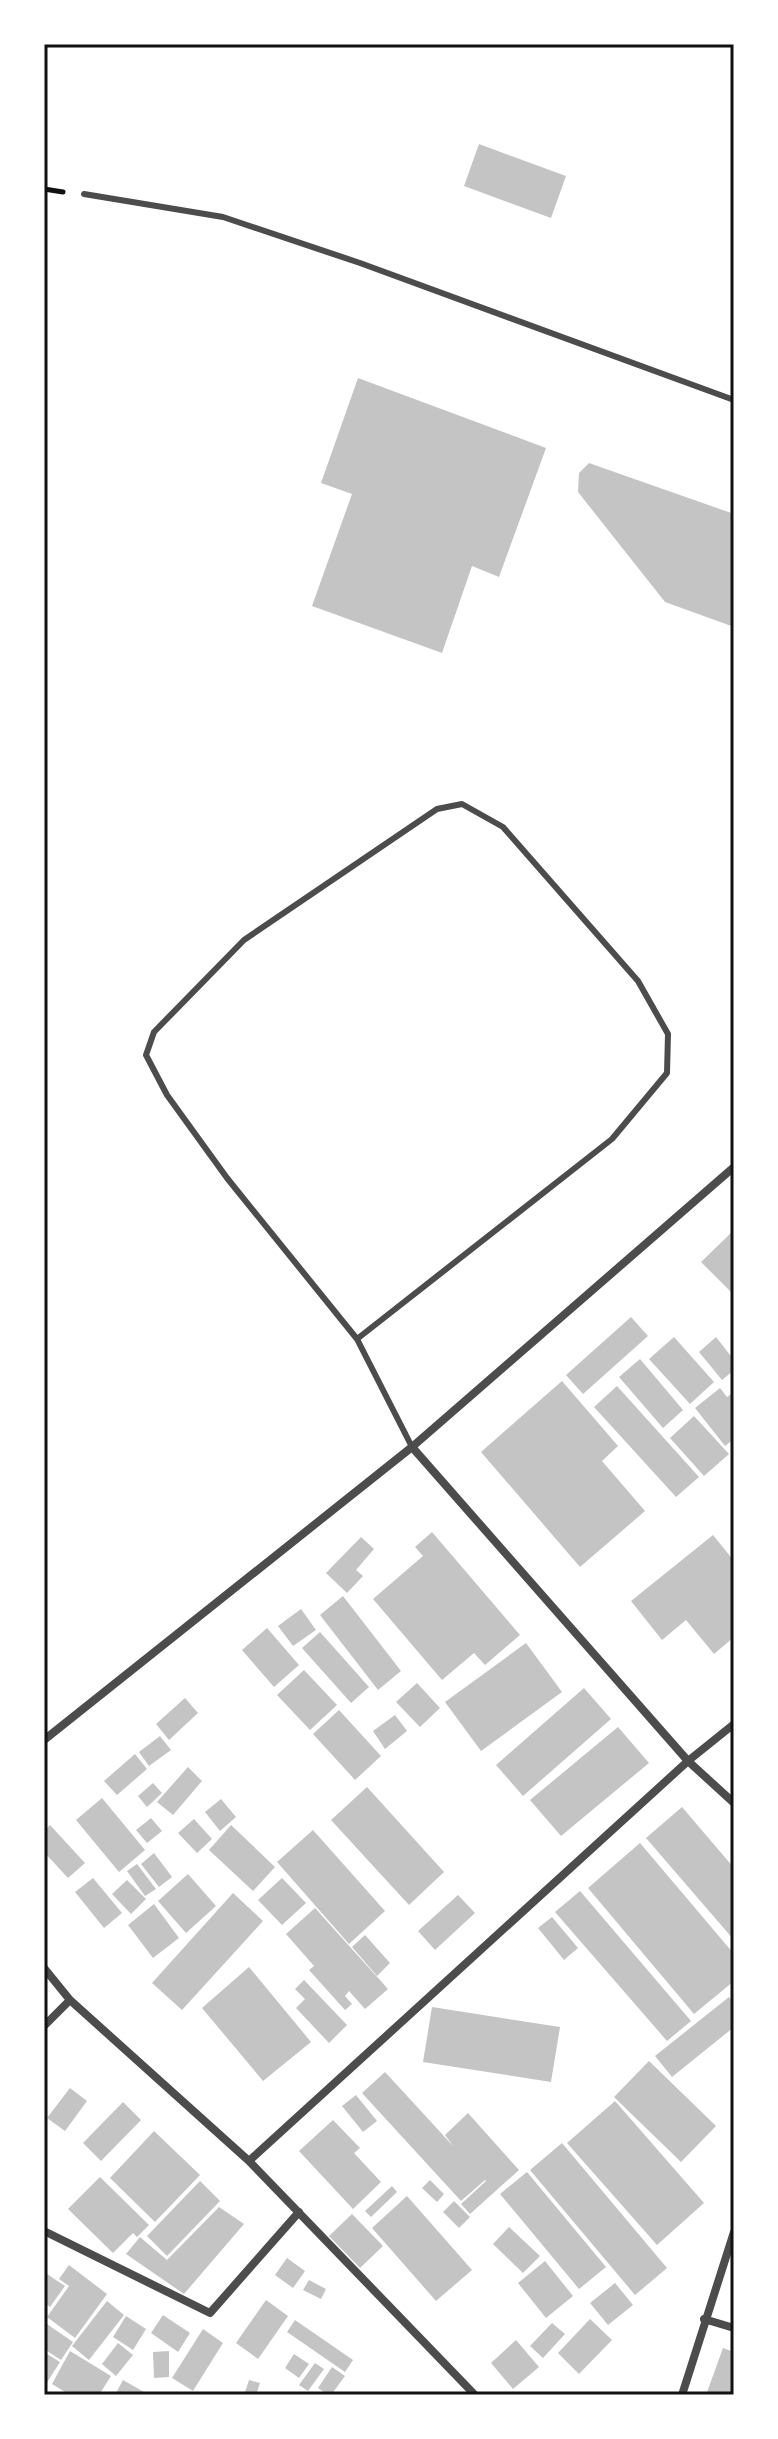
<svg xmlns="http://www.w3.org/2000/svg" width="778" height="2439" font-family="Georgia,serif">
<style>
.building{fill:#c4c4c4}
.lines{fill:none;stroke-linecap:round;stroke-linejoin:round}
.path{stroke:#111;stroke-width:5}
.service{stroke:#4c4c4c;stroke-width:6}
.minor{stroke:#4c4c4c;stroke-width:8}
.neatline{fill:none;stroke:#111;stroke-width:3}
</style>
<rect width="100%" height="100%" fill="#fff"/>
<!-- building -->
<path class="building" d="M 479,144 L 566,176 L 551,218 L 464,186 Z
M 358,378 L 546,448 L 499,577 L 472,566 L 442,653 L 312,606 L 352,494 L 321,483 Z
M 589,463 L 734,514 L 734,627 L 665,602 L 578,492 L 579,473 Z
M 731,1233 L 734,1236 L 734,1295 L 701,1262 Z
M 631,1317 L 648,1336 L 583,1394 L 566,1375 Z
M 674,1337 L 714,1382 L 690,1404 L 649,1359 Z
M 716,1337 L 734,1360 L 734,1370 L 722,1380 L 699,1352 Z
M 640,1359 L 683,1410 L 663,1428 L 619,1377 Z
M 562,1381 L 618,1446 L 602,1461 L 645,1511 L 580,1567 L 481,1452 Z
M 617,1386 L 699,1477 L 676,1497 L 594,1407 Z
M 720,1388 L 727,1397 L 734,1392 L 734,1439 L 725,1446 L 695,1408 Z
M 694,1416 L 729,1454 L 704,1476 L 670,1438 Z
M 432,1532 L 520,1635 L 485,1665 L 474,1653 L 442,1680 L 373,1599 L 423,1556 L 415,1547 Z
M 713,1535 L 734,1561 L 734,1637 L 714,1654 L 686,1620 L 662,1640 L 631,1601 Z
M 361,1537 L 374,1549 L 356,1570 L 363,1576 L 347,1593 L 326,1573 Z
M 343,1596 L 401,1671 L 378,1690 L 320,1615 Z
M 301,1609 L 316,1630 L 293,1646 L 278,1626 Z
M 267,1628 L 299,1665 L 274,1687 L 242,1650 Z
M 320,1632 L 369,1687 L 351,1703 L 302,1648 Z
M 526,1643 L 562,1692 L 481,1751 L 445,1702 Z
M 304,1670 L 337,1705 L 310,1730 L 277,1695 Z
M 417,1683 L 440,1708 L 420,1727 L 396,1702 Z
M 584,1688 L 611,1719 L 523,1796 L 496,1765 Z
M 185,1698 L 198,1713 L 169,1740 L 156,1724 Z
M 339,1710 L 381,1756 L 355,1780 L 313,1734 Z
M 395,1715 L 407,1731 L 385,1749 L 373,1731 Z
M 618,1727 L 649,1763 L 561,1836 L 530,1800 Z
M 160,1736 L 171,1750 L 149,1766 L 139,1752 Z
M 135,1754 L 147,1769 L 117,1795 L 104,1781 Z
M 188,1767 L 202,1781 L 173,1815 L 157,1802 Z
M 153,1783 L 162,1793 L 147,1807 L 138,1796 Z
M 367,1787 L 444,1872 L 409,1905 L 331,1820 Z
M 102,1798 L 145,1850 L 119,1872 L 76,1820 Z
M 221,1799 L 236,1817 L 220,1831 L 205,1812 Z
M 682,1807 L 734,1868 L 734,1940 L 646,1838 Z
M 151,1818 L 162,1831 L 147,1843 L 136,1830 Z
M 194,1819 L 212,1839 L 197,1853 L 178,1833 Z
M 50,1825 L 85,1863 L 68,1878 L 44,1852 L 44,1831 Z
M 231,1825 L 275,1867 L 253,1891 L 209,1850 Z
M 313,1830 L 385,1911 L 349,1944 L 277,1862 Z
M 640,1843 L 734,1954 L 734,1981 L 694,2014 L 588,1888 Z
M 154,1853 L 172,1877 L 159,1887 L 141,1864 Z
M 137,1864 L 156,1889 L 145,1896 L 127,1871 Z
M 188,1874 L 216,1906 L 186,1933 L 158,1901 Z
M 93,1878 L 122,1913 L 104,1928 L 75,1892 Z
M 282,1878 L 306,1903 L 282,1925 L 258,1900 Z
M 127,1880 L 146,1899 L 131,1914 L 112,1894 Z
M 580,1891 L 691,2021 L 667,2041 L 555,1912 Z
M 233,1893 L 263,1921 L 182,2010 L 152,1983 Z
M 458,1895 L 475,1913 L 435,1950 L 418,1931 Z
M 154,1904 L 179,1938 L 153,1958 L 128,1925 Z
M 315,1908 L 388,1989 L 365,2009 L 349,1991 L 345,1996 L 352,2004 L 345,2010 L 309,1970 L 314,1966 L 286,1934 Z
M 552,1917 L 578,1948 L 564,1960 L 538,1928 Z
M 365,1935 L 390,1963 L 377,1976 L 352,1947 Z
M 249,1967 L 311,2042 L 263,2081 L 202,2008 Z
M 304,1980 L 347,2025 L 329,2043 L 296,2008 L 305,1999 L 295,1989 Z
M 729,1997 L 734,2004 L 734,2027 L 672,2077 L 655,2056 Z
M 432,2007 L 560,2027 L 551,2082 L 423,2062 Z
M 649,2061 L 716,2126 L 681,2162 L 614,2097 Z
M 385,2072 L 454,2147 L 445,2135 L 468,2113 L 519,2170 L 470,2214 L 461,2204 L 486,2181 L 485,2180 L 461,2201 L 362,2093 Z
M 70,2088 L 87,2101 L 65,2131 L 47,2118 Z
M 356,2095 L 377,2121 L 363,2132 L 342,2106 Z
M 615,2101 L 704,2203 L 657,2245 L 567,2143 Z
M 123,2102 L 141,2120 L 101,2161 L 83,2143 Z
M 333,2120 L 360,2148 L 354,2153 L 381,2182 L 353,2209 L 299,2151 Z
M 154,2131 L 200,2175 L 155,2222 L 110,2178 Z
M 562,2143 L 667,2268 L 635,2295 L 530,2170 Z
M 527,2172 L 606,2267 L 579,2289 L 500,2194 Z
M 100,2177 L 149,2225 L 137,2237 L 133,2233 L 113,2253 L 68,2209 Z
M 430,2180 L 444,2194 L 437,2202 L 422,2188 Z
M 200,2181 L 220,2201 L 167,2256 L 147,2236 Z
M 392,2186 L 397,2192 L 371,2217 L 365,2211 Z
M 407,2196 L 472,2270 L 436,2301 L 372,2228 Z
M 454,2201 L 470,2217 L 459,2228 L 443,2212 Z
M 219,2207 L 244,2224 L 184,2294 L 126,2254 L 140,2237 L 167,2260 Z
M 352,2214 L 383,2246 L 360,2268 L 329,2236 Z
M 509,2227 L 540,2256 L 523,2273 L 493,2244 Z
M 287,2258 L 305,2271 L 293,2288 L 275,2275 Z
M 545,2261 L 573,2296 L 546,2318 L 518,2283 Z
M 69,2265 L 107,2294 L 75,2338 L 47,2317 L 69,2286 L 59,2279 Z
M 44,2272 L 65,2286 L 50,2307 L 44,2302 Z
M 309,2280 L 326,2289 L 321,2299 L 303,2290 Z
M 615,2283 L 633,2305 L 608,2325 L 590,2303 Z
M 266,2300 L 288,2316 L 258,2359 L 236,2343 Z
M 107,2301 L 124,2315 L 89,2360 L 72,2346 Z
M 163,2315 L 190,2333 L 178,2352 L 151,2333 Z
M 126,2316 L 146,2329 L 133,2350 L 113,2337 Z
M 590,2319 L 612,2340 L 579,2374 L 558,2353 Z
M 295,2320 L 353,2360 L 345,2372 L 287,2332 Z
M 44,2322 L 73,2342 L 61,2360 L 44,2349 Z
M 552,2323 L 565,2334 L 543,2358 L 530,2346 Z
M 203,2329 L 223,2343 L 193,2391 L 172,2378 Z
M 516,2340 L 539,2367 L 513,2389 L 491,2363 Z
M 118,2343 L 133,2355 L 116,2376 L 102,2364 Z
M 723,2348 L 734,2352 L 734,2395 L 706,2395 Z
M 70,2351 L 111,2376 L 99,2395 L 70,2395 L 52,2384 Z
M 169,2351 L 169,2377 L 154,2378 L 153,2352 Z
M 44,2352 L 60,2362 L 46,2384 L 44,2383 Z
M 294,2354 L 309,2364 L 299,2378 L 285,2368 Z
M 315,2363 L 324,2369 L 308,2391 L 299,2385 Z
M 332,2367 L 345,2376 L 331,2395 L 328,2395 L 318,2388 Z
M 123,2380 L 144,2392 L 142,2395 L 115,2395 Z
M 249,2380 L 260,2383 L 256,2395 L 244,2395 Z"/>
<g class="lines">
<!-- path -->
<path class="path" d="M 44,189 L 63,192"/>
<!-- service -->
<path class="service" d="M 84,194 L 223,217 L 360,263 L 734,400
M 357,1339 L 612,1139 L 667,1073 L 668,1034 L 638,981 L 503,827 L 462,804 L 437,809 L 244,940 L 154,1032 L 146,1055 L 167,1095 L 227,1178 L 357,1339 L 412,1447"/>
<!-- minor -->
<path class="minor" d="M 412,1447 L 688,1761 L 734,1803
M 44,1740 L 412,1447 L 734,1167
M 44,1968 L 70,2000 L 249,2161 L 475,2395
M 44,2026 L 70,2000
M 249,2161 L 688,1761 L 734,1724
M 44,2231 L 210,2313 L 299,2212
M 704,2319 L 734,2328
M 682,2395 L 734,2232"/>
</g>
<!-- border -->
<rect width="778" height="2439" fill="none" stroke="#ffffff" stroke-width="92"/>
<rect x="46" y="46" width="686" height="2347" class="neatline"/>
</svg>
